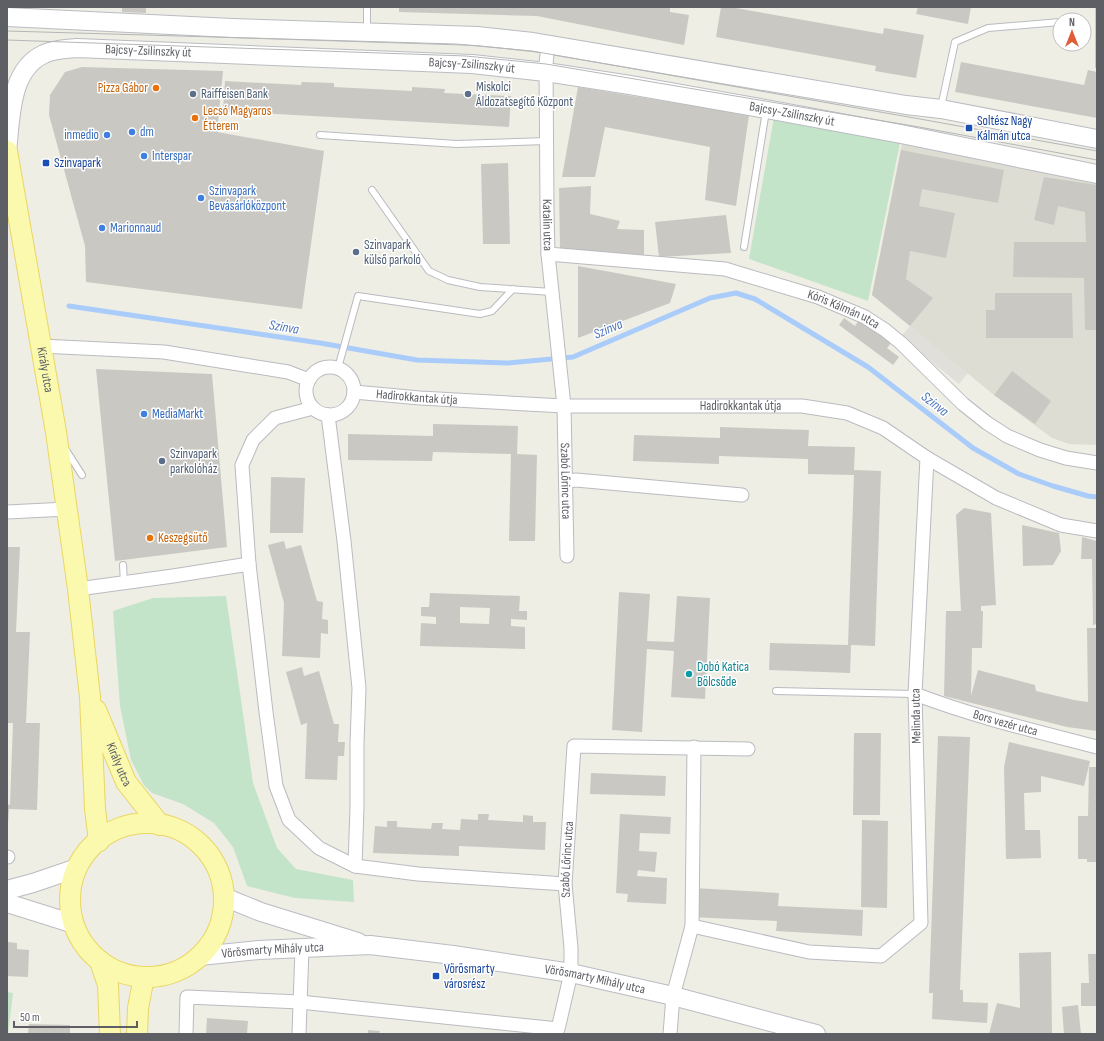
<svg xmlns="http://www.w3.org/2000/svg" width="1104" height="1041" font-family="'Sofia Sans Condensed',sans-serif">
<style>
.industrial{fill:#e0dfd9}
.education{fill:#deddd3}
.green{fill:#c3e4c8}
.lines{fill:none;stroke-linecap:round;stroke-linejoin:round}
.stream{stroke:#a9ccfa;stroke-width:5}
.building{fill:#cac8c2;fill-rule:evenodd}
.lane-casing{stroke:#babbc0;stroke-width:8}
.street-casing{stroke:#babbc0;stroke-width:15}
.secondary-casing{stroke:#babcc2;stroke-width:20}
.primary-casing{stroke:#ead663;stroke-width:22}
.lane{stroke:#fff;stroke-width:6}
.street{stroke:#fff;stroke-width:13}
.secondary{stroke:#fff;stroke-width:18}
.primary{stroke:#faf9ae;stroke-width:20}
.tram{stroke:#b5b6b6;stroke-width:1}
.food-dot{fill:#e8710a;stroke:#fff;stroke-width:1.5}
.service-dot{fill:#5c6f8a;stroke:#fff;stroke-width:1.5}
.transit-dot{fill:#1a4fb4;stroke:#fff;stroke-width:1.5}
.shop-dot{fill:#3f7fe0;stroke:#fff;stroke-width:1.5}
.culture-dot{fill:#0f9aa8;stroke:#fff;stroke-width:1.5}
.labels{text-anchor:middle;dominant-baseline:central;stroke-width:3;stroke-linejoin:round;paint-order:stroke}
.street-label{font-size:13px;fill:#5d5f65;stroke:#fff}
.service-label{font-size:13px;fill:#4e5e75;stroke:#fff;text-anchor:start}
.food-label{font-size:13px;fill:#c56008;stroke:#fff;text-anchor:start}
.transit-label{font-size:13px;fill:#164399;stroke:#fff;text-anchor:start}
.shop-label{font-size:13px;fill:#366cbe;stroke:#fff;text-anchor:start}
.culture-label{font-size:13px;fill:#0d838f;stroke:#fff;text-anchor:start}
.water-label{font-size:14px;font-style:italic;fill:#4c74bd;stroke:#fff}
</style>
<rect width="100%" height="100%" fill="#eeeee5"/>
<!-- industrial -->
<path class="industrial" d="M 910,326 L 968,373 L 959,384 L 901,337 Z"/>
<!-- education -->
<path class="education" d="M 903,138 L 1097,177 L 1097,445 L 1069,444 L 1052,438 L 994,395 L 872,295 Z"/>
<!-- green -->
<path class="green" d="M 774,117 L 901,138 L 868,301 L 749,259 Z
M 226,596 L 253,783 L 277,848 L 296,869 L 353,880 L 354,902 L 295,898 L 247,886 L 233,847 L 214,823 L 183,804 L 152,793 L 144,785 L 131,760 L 120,706 L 113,611 L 153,598 Z
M 7,992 L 13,993 L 8,1034 L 7,1034 Z"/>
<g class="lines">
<!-- stream -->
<path class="stream" d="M 69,306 L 320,343 L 417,360 L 507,363 L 573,357 L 710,298 L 736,293 L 755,299 L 868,367 L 973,448 L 1019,474 L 1053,486 L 1088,496 L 1097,497"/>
</g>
<!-- building -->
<path class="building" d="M 122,7 L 146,7 L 146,13 L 122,12 Z
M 399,7 L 670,7 L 670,12 L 689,15 L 684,45 L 537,16 L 399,12 Z
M 721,7 L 730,7 L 883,34 L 884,28 L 924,35 L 916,78 L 875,71 L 876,66 L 716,37 Z
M 918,7 L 971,7 L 968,24 L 916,14 Z
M 1095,7 L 1097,7 L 1097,68 L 1095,68 Z
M 961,62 L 1084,85 L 1088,70 L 1097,72 L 1097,118 L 955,92 Z
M 82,67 L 223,71 L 217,132 L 324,151 L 302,309 L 86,282 L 85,246 L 49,115 L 50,95 L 65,72 Z
M 225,81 L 301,85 L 302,82 L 334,83 L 334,87 L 412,91 L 412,87 L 445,89 L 444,93 L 511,96 L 509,127 L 223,111 Z
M 578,87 L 749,115 L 736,206 L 705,200 L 710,147 L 605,127 L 595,177 L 562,177 Z
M 901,150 L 1004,170 L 998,203 L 922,189 L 919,206 L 955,213 L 946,258 L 910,251 L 906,279 L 933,298 L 910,326 L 872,295 Z
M 508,163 L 510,244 L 483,244 L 481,164 Z
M 1044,177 L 1097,185 L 1097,330 L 1085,330 L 1084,278 L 1013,277 L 1014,242 L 1086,242 L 1085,212 L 1058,206 L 1054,225 L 1034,220 Z
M 591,186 L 590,214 L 620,221 L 617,229 L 644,230 L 644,255 L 560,249 L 559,188 Z
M 726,215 L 731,253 L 659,257 L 655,222 Z
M 578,266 L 676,284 L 670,303 L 578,338 Z
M 995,293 L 1072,293 L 1073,338 L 986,338 L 986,310 L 995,310 Z
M 844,318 L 855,326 L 859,320 L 891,343 L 887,348 L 899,357 L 893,365 L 839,325 Z
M 96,369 L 212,374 L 227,547 L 115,561 Z
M 1012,371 L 1051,401 L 1035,424 L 994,395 Z
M 433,424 L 518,426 L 517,454 L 537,455 L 535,541 L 509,541 L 511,454 L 433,452 L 432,461 L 348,460 L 348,434 L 433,436 Z
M 720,427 L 809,430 L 808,446 L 855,447 L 854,470 L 881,471 L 875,646 L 851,645 L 850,673 L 769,670 L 770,643 L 848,645 L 854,475 L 808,474 L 808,459 L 719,456 L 719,464 L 633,461 L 634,435 L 720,438 Z
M 271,477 L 305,478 L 303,533 L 270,533 Z
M 964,508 L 991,513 L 996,605 L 981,606 L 981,611 L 983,611 L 982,648 L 972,648 L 971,696 L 978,670 L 1035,685 L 1036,691 L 1074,700 L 1088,702 L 1087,628 L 1097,628 L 1097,731 L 1067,727 L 944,696 L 946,611 L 961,611 L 956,515 Z
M 1022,525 L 1059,533 L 1061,551 L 1053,565 L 1023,566 Z
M 1082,537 L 1097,541 L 1097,624 L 1093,625 L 1092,559 L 1081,559 Z
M 284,541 L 286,549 L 301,545 L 317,601 L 323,602 L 322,619 L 328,620 L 328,634 L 321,633 L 320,658 L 282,656 L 284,603 L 268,545 Z
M 7,547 L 20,547 L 16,632 L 30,632 L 26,723 L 40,723 L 37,810 L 9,809 L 8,824 L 7,824 L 7,804 L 10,805 L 13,723 L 7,723 Z
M 619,592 L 650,594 L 647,641 L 674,642 L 677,596 L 710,598 L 705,699 L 671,697 L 674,651 L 647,649 L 642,732 L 612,730 Z
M 430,593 L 520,596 L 519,611 L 527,611 L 527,620 L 511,619 L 511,626 L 525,627 L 525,649 L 420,646 L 421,623 L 436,624 L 436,617 L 421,616 L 421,607 L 429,607 ZM 460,607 L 490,608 L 489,624 L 460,623 Z
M 302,667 L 304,676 L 319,671 L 334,724 L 332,724 L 339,724 L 338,742 L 345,742 L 344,756 L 338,756 L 337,780 L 305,779 L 307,723 L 301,725 L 286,672 Z
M 854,733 L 881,733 L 880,815 L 853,815 Z
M 938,736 L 970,737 L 960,990 L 963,990 L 963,1002 L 988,1003 L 987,1023 L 932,1019 L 933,993 L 929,993 Z
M 1009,742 L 1090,761 L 1084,786 L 1041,776 L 1041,792 L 1024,793 L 1025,830 L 1040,830 L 1041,858 L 1006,859 L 1004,767 Z
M 1089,767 L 1097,767 L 1097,862 L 1087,862 L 1087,859 L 1078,859 L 1078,816 L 1088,816 Z
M 591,773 L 666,776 L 665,796 L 590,794 Z
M 478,814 L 489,814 L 488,820 L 523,822 L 523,815 L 533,816 L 533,822 L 546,822 L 545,850 L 459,846 L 459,856 L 373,853 L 375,826 L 387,827 L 387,821 L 397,821 L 397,827 L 431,829 L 432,823 L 443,823 L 442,829 L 460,830 L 461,819 L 478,820 Z
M 620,814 L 671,817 L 670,834 L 640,833 L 639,851 L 657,852 L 655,872 L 638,870 L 637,876 L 667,878 L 666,904 L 627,902 L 628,894 L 616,893 Z
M 862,820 L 888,821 L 887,908 L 861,907 Z
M 694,888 L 779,893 L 778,906 L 863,910 L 862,936 L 776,931 L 777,921 L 692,917 Z
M 7,942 L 17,943 L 17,949 L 29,950 L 28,977 L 7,976 Z
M 1051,952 L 1052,1034 L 989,1034 L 997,1003 L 1020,1008 L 1019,953 Z
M 1088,954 L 1097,954 L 1097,1006 L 1081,1006 L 1081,983 L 1089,983 Z
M 1078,1005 L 1081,1034 L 1064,1034 L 1062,1007 Z
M 207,1018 L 248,1021 L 247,1034 L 206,1034 Z
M 29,1024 L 70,1025 L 70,1034 L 28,1034 Z
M 368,1030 L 380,1031 L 379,1034 L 368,1034 Z"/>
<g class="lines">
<!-- lane casing -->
<g class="lane-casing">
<path id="lane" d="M 367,31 L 367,7
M 941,107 L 955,42 L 988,28 L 1060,22
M 320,135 L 457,144 L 547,141
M 372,190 L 429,271 L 448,280 L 480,287 L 552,292
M 744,247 L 766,111
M 338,368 L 358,296 L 480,314 L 492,311 L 513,289
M 66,450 L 82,475
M 123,565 L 124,583
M 776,691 L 915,694"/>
</g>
<!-- street casing -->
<g class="street-casing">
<g id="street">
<path id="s1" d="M 548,44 L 546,64 L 547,210 L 548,254 L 564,406 L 567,556"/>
<path id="s2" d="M 548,254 L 725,269 L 818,297 L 865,317 L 885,330 L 901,343 L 963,404 L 987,423 L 1007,436 L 1040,450 L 1066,458 L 1097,463"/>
<path d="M 41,346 L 164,352 L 288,372 L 309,380"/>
<circle cx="330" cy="391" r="24"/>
<path id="s3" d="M 354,392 L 420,398 L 564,406 L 802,406 L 847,413 L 883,428 L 927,458 L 996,498 L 1061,525 L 1097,531"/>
<path d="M 313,408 L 275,418 L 253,440 L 242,465 L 249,564 L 266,712 L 276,786 L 289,820 L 319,848 L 355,866 L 418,874 L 565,884"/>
<path d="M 328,415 L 344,541 L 359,688 L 357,743 L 357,807 L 355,866"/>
<path d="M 566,481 L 576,480 L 742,495"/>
<path d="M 7,512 L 67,509"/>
<path d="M 78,589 L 173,576 L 249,564"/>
<path id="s4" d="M 915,694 C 975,717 1035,731 1097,747"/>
<path d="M 7,857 L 8,857"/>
<path d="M 692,926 L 809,952 L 881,956 L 921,923 L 915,694 L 927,458"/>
<path id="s5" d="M 186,1034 L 187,997 L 300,1002 L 558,1029 L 571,973 L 571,948 L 565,884 L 574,746 L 748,749"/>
<path d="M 299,1034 L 302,948"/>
<path d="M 670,1034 L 673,996 L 692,926 L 694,747"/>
</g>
</g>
<!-- secondary casing -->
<g class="secondary-casing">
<g id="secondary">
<path d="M 7,17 L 232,28 L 477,36 L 533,42 L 906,105 L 941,109 L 1097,139"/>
<path id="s6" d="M 7,151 C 11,119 9,70 44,54 C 54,49 67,49 77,48 L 472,64 L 546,72 L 630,85 L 766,109 L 901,134 L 1097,174"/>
<path d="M 7,890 L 33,883 L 77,868"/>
<path d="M 224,897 L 261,912 L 358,942"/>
<path d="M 7,903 L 74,924"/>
<path id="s7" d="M 200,956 L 259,950 L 370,945 L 453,955 L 571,973 L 673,996 L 816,1034"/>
</g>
</g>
<!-- primary casing -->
<g class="primary-casing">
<g id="primary">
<path id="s8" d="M 7,151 L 56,432 L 78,589 L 90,697 L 95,809 L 99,841"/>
<path id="s9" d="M 96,710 L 126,782 L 160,825"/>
<circle cx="147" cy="900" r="77"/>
<path d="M 100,961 L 108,985 L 110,1034"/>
<path d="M 137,1034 L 138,1008 L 144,977"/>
</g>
</g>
<!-- lane -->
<use href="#lane" class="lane"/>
<!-- street -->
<use href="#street" class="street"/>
<!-- secondary -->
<use href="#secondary" class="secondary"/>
<!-- primary -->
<use href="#primary" class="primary"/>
<!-- tram -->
<path class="tram" d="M 7,31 L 456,44 L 532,51 L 920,119 L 1097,151
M 7,40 L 466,56 L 546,64 L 919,127 L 1097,160"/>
</g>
<!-- markers -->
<g class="food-dot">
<circle cx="156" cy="88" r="4"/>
<circle cx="195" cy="118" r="4"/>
<circle cx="150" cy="538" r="4"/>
</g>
<g class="service-dot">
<circle cx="193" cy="94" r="4"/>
<circle cx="468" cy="94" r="4"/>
<circle cx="356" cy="252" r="4"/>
<circle cx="162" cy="461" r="4"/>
</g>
<g class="transit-dot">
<rect x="965" y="124" width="8" height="8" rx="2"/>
<rect x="42" y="159" width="8" height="8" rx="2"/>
<rect x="432" y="972" width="8" height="8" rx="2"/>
</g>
<g class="shop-dot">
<circle cx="132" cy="132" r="4"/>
<circle cx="107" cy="135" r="4"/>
<circle cx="144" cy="156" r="4"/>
<circle cx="201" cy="198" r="4"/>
<circle cx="102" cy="228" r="4"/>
<circle cx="144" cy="414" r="4"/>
</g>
<circle class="culture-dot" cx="689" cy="674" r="4"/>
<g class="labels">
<!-- street labels -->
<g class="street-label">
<text stroke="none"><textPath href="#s6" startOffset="214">Bajcsy-Zsilinszky út</textPath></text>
<text stroke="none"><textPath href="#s6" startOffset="538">Bajcsy-Zsilinszky út</textPath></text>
<text stroke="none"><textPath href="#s6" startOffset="862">Bajcsy-Zsilinszky út</textPath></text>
<text stroke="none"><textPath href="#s1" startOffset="181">Katalin utca</textPath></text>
<text stroke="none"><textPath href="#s2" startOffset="303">Kóris Kálmán utca</textPath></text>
<text stroke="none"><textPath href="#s8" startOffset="222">Király utca</textPath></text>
<text stroke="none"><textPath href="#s3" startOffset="63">Hadirokkantak útja</textPath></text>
<text stroke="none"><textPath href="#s3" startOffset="387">Hadirokkantak útja</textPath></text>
<text stroke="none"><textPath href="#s1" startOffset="438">Szabó Lőrinc utca</textPath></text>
<text transform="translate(916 716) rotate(-91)">Melinda utca</text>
<text stroke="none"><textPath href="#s4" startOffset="95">Bors vezér utca</textPath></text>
<text stroke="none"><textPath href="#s9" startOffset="59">Király utca</textPath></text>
<text stroke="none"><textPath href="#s5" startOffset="581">Szabó Lőrinc utca</textPath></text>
<text stroke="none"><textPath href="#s7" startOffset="73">Vörösmarty Mihály utca</textPath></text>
<text stroke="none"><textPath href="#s7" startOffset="398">Vörösmarty Mihály utca</textPath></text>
</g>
<!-- service labels -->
<g class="service-label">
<text x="476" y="87">Miskolci<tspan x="476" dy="15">Áldozatsegítő Központ</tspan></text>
<text x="201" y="94">Raiffeisen Bank</text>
<text x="364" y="245">Szinvapark<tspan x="364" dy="15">külső parkoló</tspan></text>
<text x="170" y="454">Szinvapark<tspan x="170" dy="15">parkolóház</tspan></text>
</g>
<!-- food labels -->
<g class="food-label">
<text x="148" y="88" text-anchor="end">Pizza Gábor</text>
<text x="203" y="111">Lecsó Magyaros<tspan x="203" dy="15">Étterem</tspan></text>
<text x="158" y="538">Keszegsütő</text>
</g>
<!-- transit labels -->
<g class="transit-label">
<text x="977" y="121">Soltész Nagy<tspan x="977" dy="15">Kálmán utca</tspan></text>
<text x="54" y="163">Szinvapark</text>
<text x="444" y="969">Vörösmarty<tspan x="444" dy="15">városrész</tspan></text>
</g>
<!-- shop labels -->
<g class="shop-label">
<text x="140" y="132">dm</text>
<text x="99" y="135" text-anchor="end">inmedio</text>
<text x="152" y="156">Interspar</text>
<text x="209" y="191">Szinvapark<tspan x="209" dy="15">Bevásárlóközpont</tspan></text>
<text x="110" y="228">Marionnaud</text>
<text x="152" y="414">MediaMarkt</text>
</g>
<!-- culture labels -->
<g class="culture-label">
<text x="697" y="667">Dobó Katica<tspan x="697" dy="15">Bölcsőde</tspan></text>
</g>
<!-- water labels -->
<g class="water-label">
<text transform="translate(284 327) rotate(9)">Szinva</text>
<text transform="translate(608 329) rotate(-23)">Szinva</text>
<text transform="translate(935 404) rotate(38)">Szinva</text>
</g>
</g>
<!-- border -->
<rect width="1104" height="1041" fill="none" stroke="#5d5f65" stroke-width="16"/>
<!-- north arrow -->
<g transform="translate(1072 32)"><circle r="19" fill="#ffffff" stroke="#bebfc1"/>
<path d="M0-3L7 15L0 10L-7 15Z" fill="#e05d3a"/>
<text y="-6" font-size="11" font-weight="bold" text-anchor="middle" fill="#5d5f65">N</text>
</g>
<!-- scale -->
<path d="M14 1021v6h123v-6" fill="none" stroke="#5d5f65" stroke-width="2"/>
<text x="20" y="1021" font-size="12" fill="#5d5f65" stroke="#ffffff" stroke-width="3" paint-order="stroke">50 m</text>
</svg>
